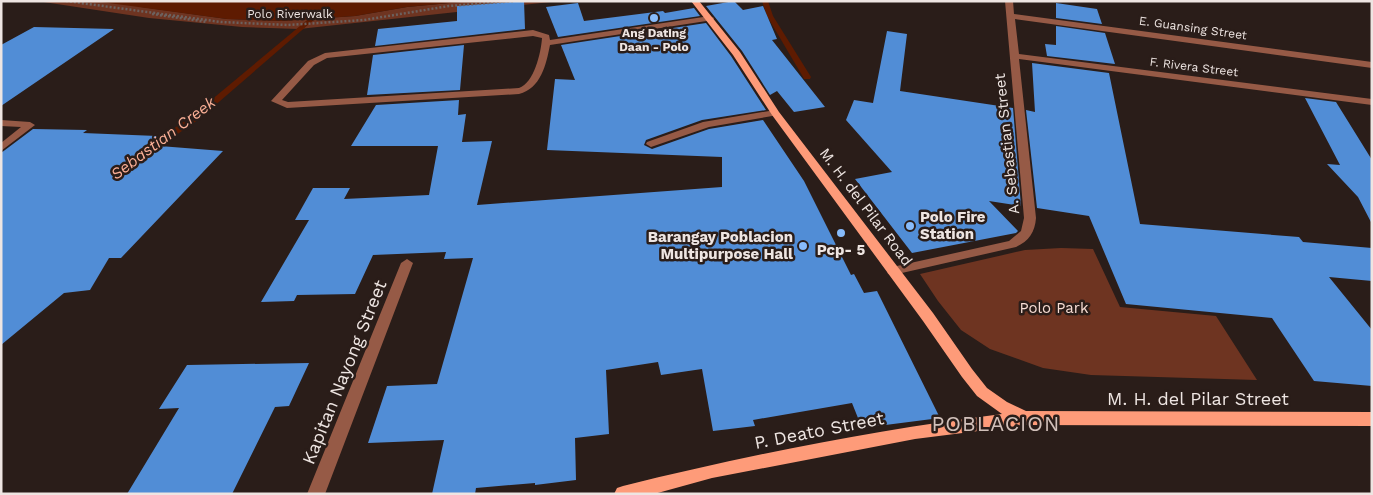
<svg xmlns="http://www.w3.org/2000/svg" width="1373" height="495" font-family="'Work Sans',sans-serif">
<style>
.green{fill:#6e3421}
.water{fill:#5e1b01}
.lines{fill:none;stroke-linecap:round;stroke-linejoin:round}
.stream{fill:#5e1b01;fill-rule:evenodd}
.building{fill:#518dd6}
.path{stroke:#6d615e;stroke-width:2.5;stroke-dasharray:2 2;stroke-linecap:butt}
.minor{fill:#965a46;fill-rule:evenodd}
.major{fill:#fe9b79;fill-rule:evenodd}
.poi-dot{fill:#87bbfb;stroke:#2a1d19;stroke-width:2}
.labels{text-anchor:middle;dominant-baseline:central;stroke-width:5;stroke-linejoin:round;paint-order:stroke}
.far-street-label{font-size:12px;fill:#eee5e2;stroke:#2a1d19}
.far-poi-label{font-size:12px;font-weight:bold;fill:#eee5e2;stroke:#2a1d19}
.street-label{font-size:15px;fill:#eee5e2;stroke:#2a1d19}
.poi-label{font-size:15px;font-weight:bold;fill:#eee5e2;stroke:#2a1d19;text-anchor:start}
.park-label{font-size:15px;fill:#f7ddd4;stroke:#2a1d19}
.water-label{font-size:16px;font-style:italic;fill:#faaf96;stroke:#2a1d19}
.near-street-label{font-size:18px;fill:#eee5e2;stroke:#2a1d19}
.near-quarter-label{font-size:21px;letter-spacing:1px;fill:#d1c0ba;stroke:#2a1d19}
</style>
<rect width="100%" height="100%" fill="#2a1d19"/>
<!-- green -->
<path class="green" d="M 37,1 L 125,1 L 140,4 L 141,7 L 227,19 L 282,21 L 355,16 L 407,7 L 471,1 L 560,1 L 299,29 L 242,27 L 149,18 Z
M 1061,248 L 1093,249 L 1120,307 L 1216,316 L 1257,380 L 1091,375 L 1043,368 L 990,349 L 961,330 L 938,301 L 920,274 L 1025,250 Z"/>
<!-- water -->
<path class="water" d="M 94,1 L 471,1 L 407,7 L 355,16 L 282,21 L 227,19 Z"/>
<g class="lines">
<!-- stream -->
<path class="stream" d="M 762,1 L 768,1 L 773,16 L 811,77 L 810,79 L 804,79 L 803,77 L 767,16 Z
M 318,11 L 323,12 L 198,120 L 147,155 L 141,155 L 140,153 L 141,151 L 192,116 Z"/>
</g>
<!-- building -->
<path class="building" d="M 524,1 L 525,29 L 375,46 L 378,29 L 457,21 L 457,6 Z
M 734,1 L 743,10 L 763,6 L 777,39 L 772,40 L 825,107 L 794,112 L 777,91 L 770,95 L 742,51 L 706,6 Z
M 578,3 L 584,21 L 663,11 L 665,13 L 694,8 L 700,16 L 558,37 L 546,7 Z
M 1056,3 L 1097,9 L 1102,24 L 1056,18 Z
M 706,23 L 731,56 L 766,110 L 702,120 L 646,140 L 644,145 L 652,149 L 709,129 L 763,120 L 804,181 L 851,275 L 854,274 L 864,293 L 877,291 L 940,418 L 862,428 L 852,403 L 753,420 L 755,426 L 713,431 L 702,369 L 661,375 L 658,362 L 606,370 L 609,434 L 575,438 L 576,480 L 535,485 L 535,483 L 476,488 L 475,494 L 432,494 L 444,440 L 368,443 L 387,386 L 437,384 L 473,258 L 444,259 L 446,252 L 373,255 L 355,294 L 297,295 L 294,301 L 261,302 L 309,220 L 295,220 L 313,188 L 350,188 L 344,199 L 429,195 L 438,146 L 351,146 L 376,105 L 459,100 L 458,115 L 466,114 L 462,142 L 492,141 L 477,205 L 722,187 L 722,157 L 547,150 L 555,79 L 575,80 L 561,45 Z
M 1056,26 L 1105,33 L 1115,64 L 1047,56 L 1045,44 L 1056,45 Z
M 34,27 L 114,29 L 1,106 L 1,45 Z
M 887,31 L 907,34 L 900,91 L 1013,108 L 1021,206 L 989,201 L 1018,231 L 1016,233 L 912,253 L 855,179 L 892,172 L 846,120 L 854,100 L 873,103 Z
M 464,45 L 460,90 L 367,95 L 373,55 Z
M 1032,63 L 1109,73 L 1140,224 L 1299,237 L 1303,242 L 1372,248 L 1372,281 L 1329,277 L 1372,330 L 1372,386 L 1314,381 L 1272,318 L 1126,304 L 1089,216 L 1037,208 L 1026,110 L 1035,112 Z
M 1305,98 L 1336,102 L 1372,160 L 1372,224 L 1358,197 L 1327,164 L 1340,165 Z
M 33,129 L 87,130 L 83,133 L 157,136 L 147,145 L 223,151 L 121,258 L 109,258 L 90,290 L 64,293 L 1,345 L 1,153 Z
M 309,363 L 289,406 L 275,407 L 232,494 L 127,494 L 179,408 L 159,409 L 187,365 Z"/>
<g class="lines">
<!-- path -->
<path class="path" d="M 66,1 L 221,22 L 288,25 L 364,20 L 449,6 L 515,1
M 152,14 L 207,22"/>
<!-- minor -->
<path class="minor" d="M 1005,1 L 1013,1 L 1014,14 L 1372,62 L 1372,68 L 1015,19 L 1019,54 L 1372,99 L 1372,105 L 1019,59 L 1036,218 C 1035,232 1029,241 1016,247 L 893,275 L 888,274 L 887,271 L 888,268 L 1009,241 L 1021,231 L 1024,218 Z
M 710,16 L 714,18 L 713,20 L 550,45 C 546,65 541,88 519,94 L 287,108 L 271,101 L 308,61 L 325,53 L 533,30 L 549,35 L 550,40 ZM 533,36 L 542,38 C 541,53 534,83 519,88 L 288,102 L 282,100 L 314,65 L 327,58 Z
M 775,110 L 778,111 L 778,115 L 709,127 L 651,147 L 646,144 L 647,142 L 703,122 Z
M 1,120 L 30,122 L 35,125 L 1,151 L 1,143 L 21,127 L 1,126 Z
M 407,259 L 413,263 L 325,494 L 307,494 L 401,263 Z"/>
<!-- major -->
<path class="major" d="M 691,1 L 699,1 L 740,52 L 779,112 L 933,313 L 972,369 L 987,388 L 1007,402 L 1026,411 L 1372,412 L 1372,426 L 1025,425 L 915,439 L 712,478 L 654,494 L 614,494 L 617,488 L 623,486 C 748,455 874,430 1002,414 L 977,396 L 962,377 L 923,321 L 772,115 L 733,55 Z"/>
</g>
<!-- markers -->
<g class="poi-dot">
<circle cx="654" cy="18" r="5"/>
<circle cx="910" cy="226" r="5"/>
<circle cx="841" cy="233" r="5"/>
<circle cx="803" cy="246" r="5"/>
</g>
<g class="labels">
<!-- far-street labels -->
<g class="far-street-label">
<text x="290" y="14">Polo Riverwalk</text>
<text transform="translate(1193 28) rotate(8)">E. Guansing Street</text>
<text transform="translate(1194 67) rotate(7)">F. Rivera Street</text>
</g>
<!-- far-poi labels -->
<g class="far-poi-label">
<text x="654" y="33">Ang Dating<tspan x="654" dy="14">Daan - Polo</tspan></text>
</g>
<!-- street labels -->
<g class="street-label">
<text transform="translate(1007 144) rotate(-96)">A. Sebastian Street</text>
<text transform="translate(866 207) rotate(53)">M. H. del Pilar Road</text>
</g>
<!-- poi labels -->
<g class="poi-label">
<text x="920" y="217">Polo Fire<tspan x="920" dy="17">Station</tspan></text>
<text x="793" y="237" text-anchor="end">Barangay Poblacion<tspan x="793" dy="17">Multipurpose Hall</tspan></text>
<text x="841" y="250" text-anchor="middle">Pcp- 5</text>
</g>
<!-- park labels -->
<g class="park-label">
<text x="1054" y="308">Polo Park</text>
</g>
<!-- water labels -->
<g class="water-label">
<text transform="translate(163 138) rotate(-37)">Sebastian Creek</text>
</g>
<!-- near-street labels -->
<g class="near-street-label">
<text transform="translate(344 372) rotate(-68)">Kapitan Nayong Street</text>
<text x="1198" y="398">M. H. del Pilar Street</text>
<text transform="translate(819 430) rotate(-11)">P. Deato Street</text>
</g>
<!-- near-quarter labels -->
<g class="near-quarter-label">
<text x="996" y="423">POBLACION</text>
</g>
</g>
<!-- border -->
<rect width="1373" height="495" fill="none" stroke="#eee5e2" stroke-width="5"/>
</svg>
